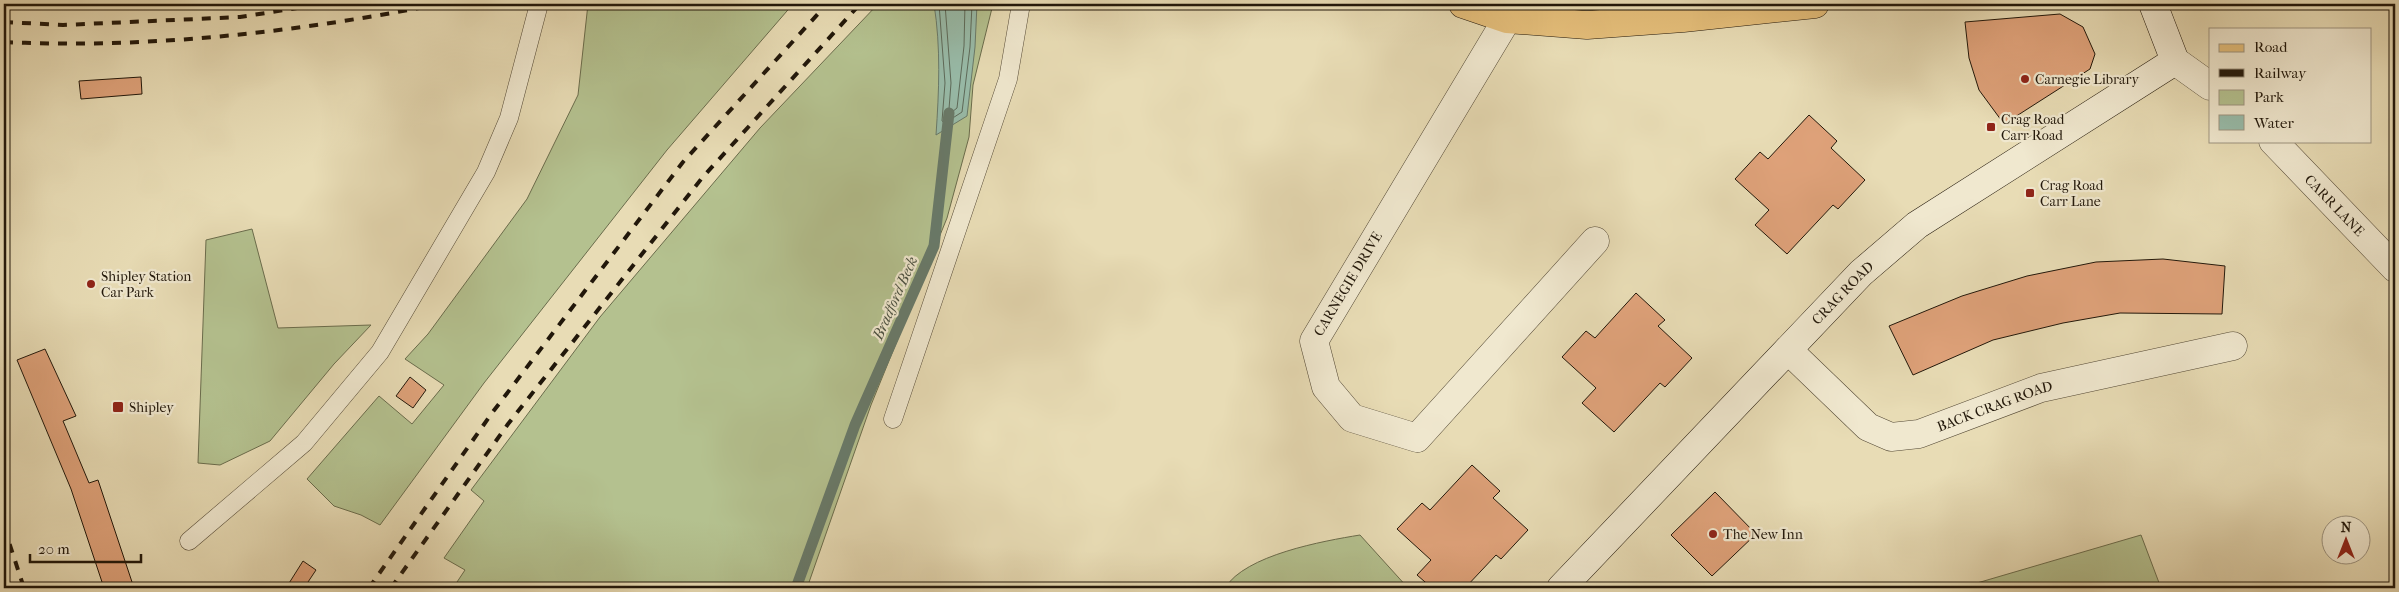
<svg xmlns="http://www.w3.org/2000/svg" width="2399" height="592" font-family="'IM FELL French Canon',serif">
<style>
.green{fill:#b4c18f;stroke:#6a6c4c}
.water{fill:#98bcaa;stroke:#687a6a}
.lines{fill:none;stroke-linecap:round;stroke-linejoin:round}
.shore{stroke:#5c6a5a;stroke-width:1}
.stream{stroke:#687a6a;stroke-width:11}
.building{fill:#dfa27a;stroke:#21170a}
.service-casing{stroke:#534835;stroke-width:19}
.minor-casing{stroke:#534835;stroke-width:29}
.tertiary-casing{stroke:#534835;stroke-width:29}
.secondary-casing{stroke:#21170a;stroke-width:29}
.primary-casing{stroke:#21170a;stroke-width:29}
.service{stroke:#f0e8cf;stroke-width:18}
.minor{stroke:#f0e8cf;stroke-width:28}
.tertiary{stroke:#f0e8cf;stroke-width:28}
.secondary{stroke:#f0e8cf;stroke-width:28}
.primary{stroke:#e4be7a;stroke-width:28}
.rail{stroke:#21170a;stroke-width:4;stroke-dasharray:9 9;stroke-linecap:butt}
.poi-dot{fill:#8f2418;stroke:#f0e8cf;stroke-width:2}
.labels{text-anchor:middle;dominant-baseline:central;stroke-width:4.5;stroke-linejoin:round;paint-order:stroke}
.poi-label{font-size:14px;fill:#21170a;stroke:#f0e8cf;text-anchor:start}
.street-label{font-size:14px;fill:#21170a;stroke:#f0e8cf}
.water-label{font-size:15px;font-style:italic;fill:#4b5142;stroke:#f0e8cf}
</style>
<rect width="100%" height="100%" fill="#e8dcb5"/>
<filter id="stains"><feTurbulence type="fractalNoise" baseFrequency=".004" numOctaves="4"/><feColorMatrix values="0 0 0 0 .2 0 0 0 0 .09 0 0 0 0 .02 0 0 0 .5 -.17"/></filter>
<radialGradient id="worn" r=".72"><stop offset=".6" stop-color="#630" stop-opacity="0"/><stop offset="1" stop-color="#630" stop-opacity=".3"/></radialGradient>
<!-- green -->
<path class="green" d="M 588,4 L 793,4 L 667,150 L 484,383 L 380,525 L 361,515 L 334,506 L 307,479 L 379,396 L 412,424 L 444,385 L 405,359 L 428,334 L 527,199 L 578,95 Z
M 878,4 L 993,4 L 973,85 L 969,137 L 947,218 L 871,405 L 807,588 L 453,588 L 465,570 L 444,558 L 484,501 L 471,490 L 600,317 L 760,128 Z
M 252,229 L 278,328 L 371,325 L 334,364 L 270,441 L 220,465 L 198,463 L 206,240 Z
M 1360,535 L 1408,588 L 1225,588 C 1245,555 1323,541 1360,535 Z
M 2141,535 L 2161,588 L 1960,588 Z"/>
<!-- water -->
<path class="water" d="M 934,4 L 977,4 L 975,47 L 967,116 L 936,135 C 939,91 941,48 934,4 Z"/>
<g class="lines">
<!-- shore -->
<path class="shore" d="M 939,4 L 945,83 L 942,121 L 945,123 L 962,112 L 970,47 L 972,4
M 945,4 L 951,83 L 949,109 L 952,112 L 957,108 L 964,46 L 965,4"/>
<!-- stream -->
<path class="stream" d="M 796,588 L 855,425 L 934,246 L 949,113"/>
</g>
<!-- building -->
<path class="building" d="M 2060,14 L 2083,27 L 2095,54 L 2090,69 L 2004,124 L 1979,90 L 1969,58 L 1965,22 Z
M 141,77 L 142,94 L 81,99 L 79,81 Z
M 1809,115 L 1837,141 L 1831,148 L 1865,180 L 1838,209 L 1833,205 L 1787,254 L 1755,225 L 1769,210 L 1735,179 L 1760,152 L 1768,159 Z
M 2163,259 L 2225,266 L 2222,314 L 2120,313 L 2063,323 L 1993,340 L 1913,375 L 1889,326 L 1962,296 L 2027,276 L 2096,262 Z
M 1636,293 L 1665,320 L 1658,326 L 1692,358 L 1665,387 L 1660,383 L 1614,432 L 1582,403 L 1596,388 L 1562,357 L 1586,331 L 1595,338 Z
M 45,349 L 76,416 L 63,421 L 89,483 L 98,480 L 134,588 L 104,588 L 71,489 L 17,360 Z
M 410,377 L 426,390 L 413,408 L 396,396 Z
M 1472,465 L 1500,491 L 1493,498 L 1528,530 L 1501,559 L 1496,555 L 1465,588 L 1432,588 L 1417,575 L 1431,560 L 1397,529 L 1422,503 L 1430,510 Z
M 1715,492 L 1756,534 L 1712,576 L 1671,535 Z
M 303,561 L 316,570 L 304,588 L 286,588 Z"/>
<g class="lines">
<!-- service casing -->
<g class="service-casing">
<path id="service" d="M 893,419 L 1008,79 L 1021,4
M 189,541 L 304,443 L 380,352 L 486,172 L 509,118 L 539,4"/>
</g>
<!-- minor casing -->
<g class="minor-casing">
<g id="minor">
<path d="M 1507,19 L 1314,341 L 1326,387 L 1352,418 L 1417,438 L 1595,241"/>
<path id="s1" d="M 1788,350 L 1868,427 L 1891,437 L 1919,434 L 2041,388 L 2233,346"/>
</g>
</g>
<!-- tertiary casing -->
<g class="tertiary-casing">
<g id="tertiary">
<path d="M 2175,61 L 2210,86"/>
<path id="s2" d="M 2273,141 L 2395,268"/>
</g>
</g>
<!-- secondary casing -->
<g class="secondary-casing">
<g id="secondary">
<path id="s3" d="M 1561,588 L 1861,273 L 1917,225 L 2175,61 L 2153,4"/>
</g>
</g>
<!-- primary casing -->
<g class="primary-casing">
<path id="primary" d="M 1463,4 L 1507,19 L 1587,25 L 1683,18 L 1815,4"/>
</g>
<!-- service -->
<use href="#service" class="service"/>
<!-- minor -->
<use href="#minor" class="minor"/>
<!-- tertiary -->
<use href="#tertiary" class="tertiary"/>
<!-- secondary -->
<use href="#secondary" class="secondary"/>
<!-- primary -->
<use href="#primary" class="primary"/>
<!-- rail -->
<path class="rail" d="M 4,22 L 63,25 L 240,17 L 323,4
M 4,42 C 150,49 297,32 440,4
M 4,527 L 24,588
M 369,588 L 492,413 L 683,162 L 827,4
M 391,588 L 508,424 L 702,178 L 860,4"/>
</g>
<!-- markers -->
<g class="poi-dot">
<circle cx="2025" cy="79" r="5"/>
<rect x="1986" y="122" width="10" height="10" rx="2.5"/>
<rect x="2025" y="188" width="10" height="10" rx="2.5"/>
<circle cx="91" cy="284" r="5"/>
<rect x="112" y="401" width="12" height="12" rx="2.5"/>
<circle cx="1713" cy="534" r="5"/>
</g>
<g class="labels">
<!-- poi labels -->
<g class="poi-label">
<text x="2035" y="79">Carnegie Library</text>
<text x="2001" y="119">Crag Road<tspan x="2001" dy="16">Carr Road</tspan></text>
<text x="2040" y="185">Crag Road<tspan x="2040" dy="16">Carr Lane</tspan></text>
<text x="101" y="276">Shipley Station<tspan x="101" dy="16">Car Park</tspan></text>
<text x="129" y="407">Shipley</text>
<text x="1723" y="534">The New Inn</text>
</g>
<!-- street labels -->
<g class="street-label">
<text stroke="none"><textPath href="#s2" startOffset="89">CARR LANE</textPath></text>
<text transform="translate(1348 284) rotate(-59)">CARNEGIE DRIVE</text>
<text stroke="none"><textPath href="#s3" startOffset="408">CRAG ROAD</textPath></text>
<text stroke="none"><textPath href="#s1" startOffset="245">BACK CRAG ROAD</textPath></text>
</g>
<!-- water labels -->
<g class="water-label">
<text transform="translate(895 298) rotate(-66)">Bradford Beck</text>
</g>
</g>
<!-- margin -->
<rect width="2399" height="592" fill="none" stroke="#e8dcb5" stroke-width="20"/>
<rect x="5" y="5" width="2389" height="582" fill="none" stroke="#21170a" stroke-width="2.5"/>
<rect x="10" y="10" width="2379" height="572" fill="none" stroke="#21170a"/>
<!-- legend -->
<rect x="2209" y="28" width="162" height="115" fill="#f0e8cf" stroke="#9d9480"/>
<rect x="2219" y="44" width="25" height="8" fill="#e4be7a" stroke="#9d9480"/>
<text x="2254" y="52" font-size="15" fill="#21170a">Road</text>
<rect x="2219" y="69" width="25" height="8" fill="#21170a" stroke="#9d9480"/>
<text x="2254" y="78" font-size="15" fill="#21170a">Railway</text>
<rect x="2219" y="90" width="25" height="15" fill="#b4c18f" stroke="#9d9480"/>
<text x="2254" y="102" font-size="15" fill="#21170a">Park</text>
<rect x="2219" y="115" width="25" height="15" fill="#98bcaa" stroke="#9d9480"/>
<text x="2254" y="128" font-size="15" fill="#21170a">Water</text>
<!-- north arrow -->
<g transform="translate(2346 540)"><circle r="24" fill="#f0e8cf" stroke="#9d9480"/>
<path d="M0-4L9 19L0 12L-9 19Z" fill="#8f2418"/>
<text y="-8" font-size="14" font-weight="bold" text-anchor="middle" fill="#21170a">N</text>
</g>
<!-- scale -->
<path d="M30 554v8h111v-8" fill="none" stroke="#21170a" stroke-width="2.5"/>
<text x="38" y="554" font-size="15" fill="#21170a" stroke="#f0e8cf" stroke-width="4" paint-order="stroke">20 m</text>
<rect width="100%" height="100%" filter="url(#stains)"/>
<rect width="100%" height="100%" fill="url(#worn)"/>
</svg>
